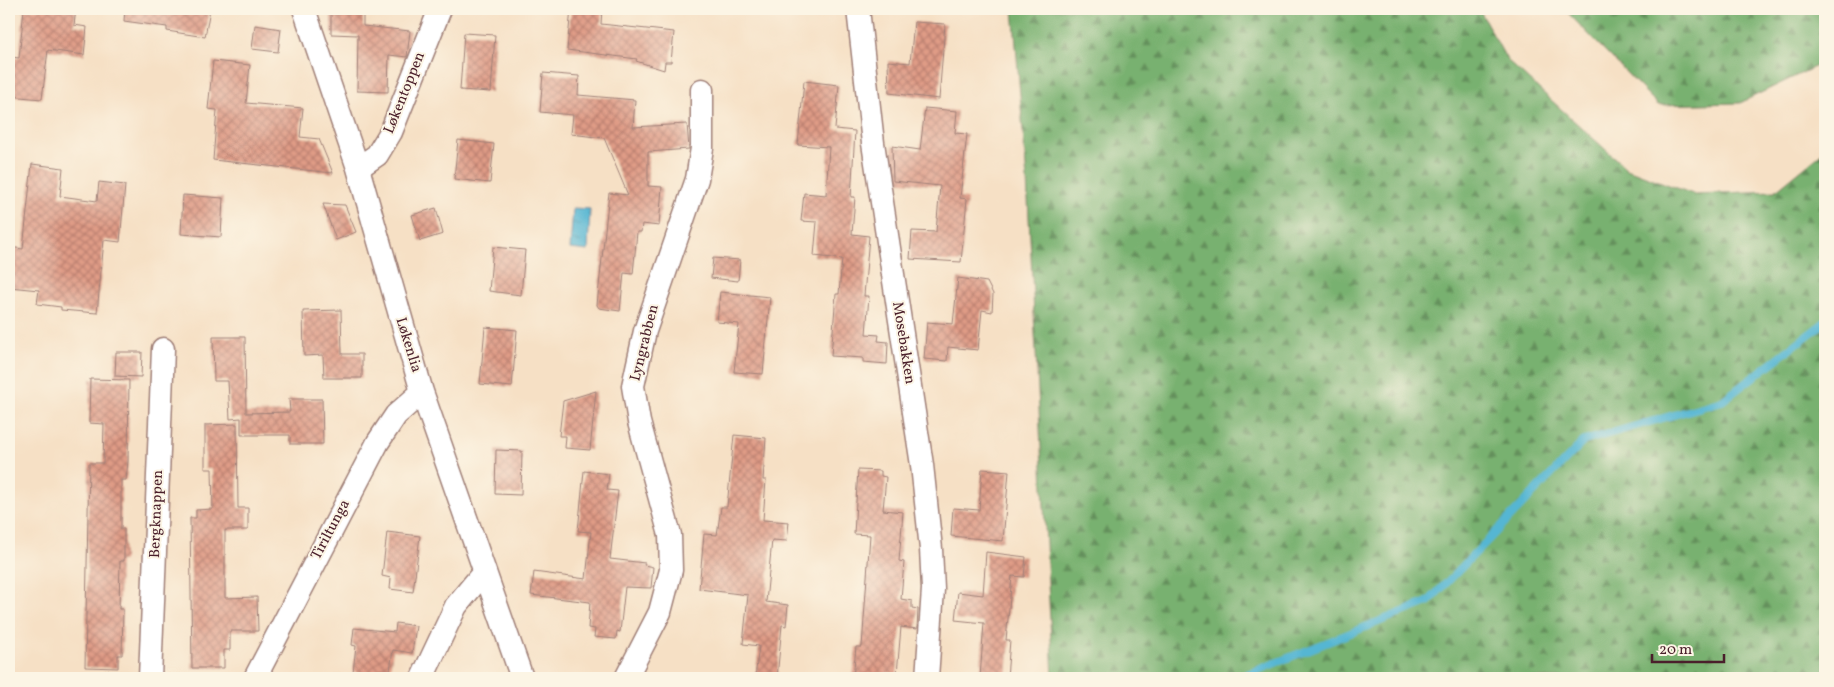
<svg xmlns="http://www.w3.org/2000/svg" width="1834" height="687" font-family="Vollkorn,serif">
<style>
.forest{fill:url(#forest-firs);stroke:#61684d}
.water{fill:url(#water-ripples);stroke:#506a7f}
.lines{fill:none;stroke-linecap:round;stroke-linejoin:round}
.stream{stroke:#55b6d3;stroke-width:8}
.building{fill:url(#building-cross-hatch)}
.street-casing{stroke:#a08078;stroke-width:25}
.street{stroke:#fff;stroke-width:22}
.labels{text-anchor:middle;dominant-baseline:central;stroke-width:4;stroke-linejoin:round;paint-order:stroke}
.street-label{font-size:15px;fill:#4a1f2b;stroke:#fcf5e5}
</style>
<defs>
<pattern id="forest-firs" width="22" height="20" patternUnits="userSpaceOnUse" patternTransform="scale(1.25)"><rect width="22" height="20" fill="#78b16f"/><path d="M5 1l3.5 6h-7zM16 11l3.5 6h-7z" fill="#648f5b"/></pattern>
<pattern id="water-ripples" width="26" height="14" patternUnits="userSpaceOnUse" patternTransform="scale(1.25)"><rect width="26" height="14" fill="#55b6d3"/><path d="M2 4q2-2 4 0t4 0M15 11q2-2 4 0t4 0" fill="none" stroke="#4893ab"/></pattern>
<pattern id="building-cross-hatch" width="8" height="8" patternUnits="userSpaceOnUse" patternTransform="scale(1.25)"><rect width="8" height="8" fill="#df9b86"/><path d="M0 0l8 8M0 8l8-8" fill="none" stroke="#b77e6e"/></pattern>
</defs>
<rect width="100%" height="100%" fill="#fcf5e5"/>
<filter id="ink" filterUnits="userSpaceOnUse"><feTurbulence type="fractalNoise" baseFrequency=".02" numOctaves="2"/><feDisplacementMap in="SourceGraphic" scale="10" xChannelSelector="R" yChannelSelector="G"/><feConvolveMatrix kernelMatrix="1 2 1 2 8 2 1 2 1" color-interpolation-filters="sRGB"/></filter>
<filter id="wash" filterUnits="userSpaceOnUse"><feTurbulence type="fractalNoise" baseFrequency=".0096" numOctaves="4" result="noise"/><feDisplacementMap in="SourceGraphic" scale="20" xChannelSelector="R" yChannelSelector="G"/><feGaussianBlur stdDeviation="1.12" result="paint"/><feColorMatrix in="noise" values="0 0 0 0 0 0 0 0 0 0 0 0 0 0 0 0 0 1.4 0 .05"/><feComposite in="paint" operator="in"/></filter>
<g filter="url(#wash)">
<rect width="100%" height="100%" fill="#f6e0c5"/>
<!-- forest -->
<path class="forest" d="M 1013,9 L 1479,9 L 1507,60 L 1627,169 L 1693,194 L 1775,191 L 1825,150 L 1825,678 L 1053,678 L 1027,180 Z
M 1564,9 L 1825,9 L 1825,62 L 1740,103 L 1658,105 Z"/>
<!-- water -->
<path class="water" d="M 573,208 L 590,209 L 588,251 L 570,249 Z"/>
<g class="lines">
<!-- stream -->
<path class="stream" d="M 1238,678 L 1428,602 L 1584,441 L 1722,401 L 1825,322"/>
</g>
<g id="blocks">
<!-- building -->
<path class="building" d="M 24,9 L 76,9 L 74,25 L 87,27 L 84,55 L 48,50 L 42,99 L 9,96 L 11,57 L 19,58 Z
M 125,9 L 210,9 L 205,37 L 167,31 L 167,27 L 124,21 Z
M 571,9 L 602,9 L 601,24 L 674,32 L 671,62 L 665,62 L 664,70 L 636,61 L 637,59 L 567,50 Z
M 331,12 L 363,12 L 363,26 L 410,31 L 407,57 L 389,55 L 388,92 L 357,91 L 358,35 L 331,34 Z
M 914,22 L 945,24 L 939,99 L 889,93 L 888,61 L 910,63 Z
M 255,25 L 281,29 L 278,52 L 252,49 Z
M 464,33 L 495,35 L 491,92 L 460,90 Z
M 213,61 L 250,65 L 246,103 L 303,108 L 300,137 L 319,139 L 333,173 L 213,160 L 217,110 L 208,109 Z
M 543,73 L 579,76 L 578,95 L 635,100 L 633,127 L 687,124 L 689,149 L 648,152 L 648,186 L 662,187 L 659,226 L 642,224 L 641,232 L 637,232 L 633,274 L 624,273 L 620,311 L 599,308 L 597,305 L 609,193 L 628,195 L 604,138 L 571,134 L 573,115 L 540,112 Z
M 804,81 L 839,85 L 835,129 L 855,131 L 851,197 L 855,197 L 852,234 L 869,236 L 864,296 L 869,296 L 866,334 L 879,335 L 878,341 L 888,342 L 887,364 L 863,362 L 863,358 L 831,356 L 836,294 L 839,294 L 842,259 L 814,256 L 817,222 L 801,221 L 804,193 L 826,195 L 829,147 L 798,145 Z
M 925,108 L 957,111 L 955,133 L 967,134 L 960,198 L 967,199 L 961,262 L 910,259 L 912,231 L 936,232 L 940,186 L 893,181 L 892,146 L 920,150 Z
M 458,140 L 494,144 L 490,183 L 454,179 Z
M 32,164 L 63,168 L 60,196 L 97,201 L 99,182 L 125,185 L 120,242 L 104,240 L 97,313 L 61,310 L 61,307 L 37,304 L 39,290 L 9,287 L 9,247 L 23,249 Z
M 183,195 L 223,198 L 221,237 L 181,234 Z
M 323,204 L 345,205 L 356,232 L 336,240 Z
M 436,208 L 443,234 L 420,241 L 412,215 Z
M 493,247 L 525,250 L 521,295 L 489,291 Z
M 713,258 L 740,260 L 738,281 L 711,278 Z
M 958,278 L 987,282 L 993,294 L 992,312 L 982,310 L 978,350 L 948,347 L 947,361 L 924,359 L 927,322 L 953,324 Z
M 720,292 L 770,297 L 763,374 L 734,372 L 739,324 L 717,322 Z
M 341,310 L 342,354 L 362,354 L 362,378 L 324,378 L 323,355 L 304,356 L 303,311 Z
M 485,327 L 517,330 L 512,387 L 480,384 Z
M 213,337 L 245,337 L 246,413 L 290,412 L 289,399 L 322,399 L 323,444 L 290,444 L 290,435 L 241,435 L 241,418 L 230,419 L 228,381 L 214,381 Z
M 116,352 L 142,352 L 141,377 L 115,376 Z
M 90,379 L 129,380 L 128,461 L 126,480 L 121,480 L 121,529 L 124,529 L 124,561 L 120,561 L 119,609 L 123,609 L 122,655 L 118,655 L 118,668 L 85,667 L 89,463 L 103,463 L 104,424 L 89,423 Z
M 596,391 L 590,450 L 565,448 L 566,436 L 559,436 L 563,401 Z
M 237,424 L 238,508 L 248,508 L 248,530 L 225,530 L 225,598 L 257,597 L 258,631 L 230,631 L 230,650 L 224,650 L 224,668 L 192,668 L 190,518 L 196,518 L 196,510 L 213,509 L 212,469 L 205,469 L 205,425 Z
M 734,435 L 766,438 L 763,480 L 766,480 L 763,520 L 789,522 L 787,541 L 772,540 L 766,602 L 788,605 L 786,626 L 782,625 L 777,678 L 755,678 L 759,646 L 743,644 L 748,595 L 699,589 L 704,534 L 717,535 L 721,507 L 727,507 Z
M 496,450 L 522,451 L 521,495 L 495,494 Z
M 982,469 L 1009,471 L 1003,541 L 951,536 L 953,508 L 979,510 Z
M 858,470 L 881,471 L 881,476 L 886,477 L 883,510 L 903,512 L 899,561 L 904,562 L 901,599 L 912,601 L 912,608 L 918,609 L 917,629 L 901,627 L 897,674 L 886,673 L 885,678 L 853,678 L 856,647 L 862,647 L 870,535 L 854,534 Z
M 584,471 L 609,474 L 607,490 L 618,491 L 610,559 L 645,563 L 644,565 L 653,567 L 651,588 L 625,587 L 620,632 L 617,631 L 616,639 L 594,637 L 595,629 L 588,628 L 590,602 L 531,595 L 534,572 L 586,579 L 591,532 L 578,531 Z
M 387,532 L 420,536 L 413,592 L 390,589 L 391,578 L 382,576 Z
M 986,552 L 1026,557 L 1024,577 L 1012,576 L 1006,640 L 1010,640 L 1007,678 L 980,678 L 984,623 L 955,620 L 958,592 L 983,595 Z
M 396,623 L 416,626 L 412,653 L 393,650 L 389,678 L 359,678 L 359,673 L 353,672 L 356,646 L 352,645 L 354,628 L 395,632 Z"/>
</g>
</g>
<g filter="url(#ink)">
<use href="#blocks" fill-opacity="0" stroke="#a08078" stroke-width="1"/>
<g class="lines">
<!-- street casing -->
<g class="street-casing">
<path id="street" d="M 304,9 L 358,168 L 422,392 L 522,678
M 858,9 L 873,143 L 922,465 L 931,549 L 933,589 L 927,678
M 358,168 L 377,155 L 391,132 L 440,9
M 150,678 L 163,349
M 255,678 L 378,442 L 396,415 L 422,392
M 422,678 L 456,606 L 484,572
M 626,678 L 660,612 L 671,570 L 670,535 L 639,422 L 633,386 L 645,331 L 697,179 L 702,148 L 702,90"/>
</g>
<!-- street -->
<use href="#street" class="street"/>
</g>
</g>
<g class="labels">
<!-- street labels -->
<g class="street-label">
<text transform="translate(405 93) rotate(-68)">Løkentoppen</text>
<text transform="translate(645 343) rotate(-76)">Lyngrabben</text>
<text transform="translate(903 343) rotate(81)">Mosebakken</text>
<text transform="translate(408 345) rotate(73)">Løkenlia</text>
<text transform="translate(157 514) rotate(-88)">Bergknappen</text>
<text transform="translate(331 530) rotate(-62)">Tiriltunga</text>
</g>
</g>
<!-- margin -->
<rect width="1834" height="687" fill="none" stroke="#fcf5e5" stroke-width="30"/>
<!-- scale -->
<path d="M1652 654v8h72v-8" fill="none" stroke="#4a1f2b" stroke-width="2.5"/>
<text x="1659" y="654" font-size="15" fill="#4a1f2b" stroke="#fcf5e5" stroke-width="4" paint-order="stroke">20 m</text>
</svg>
